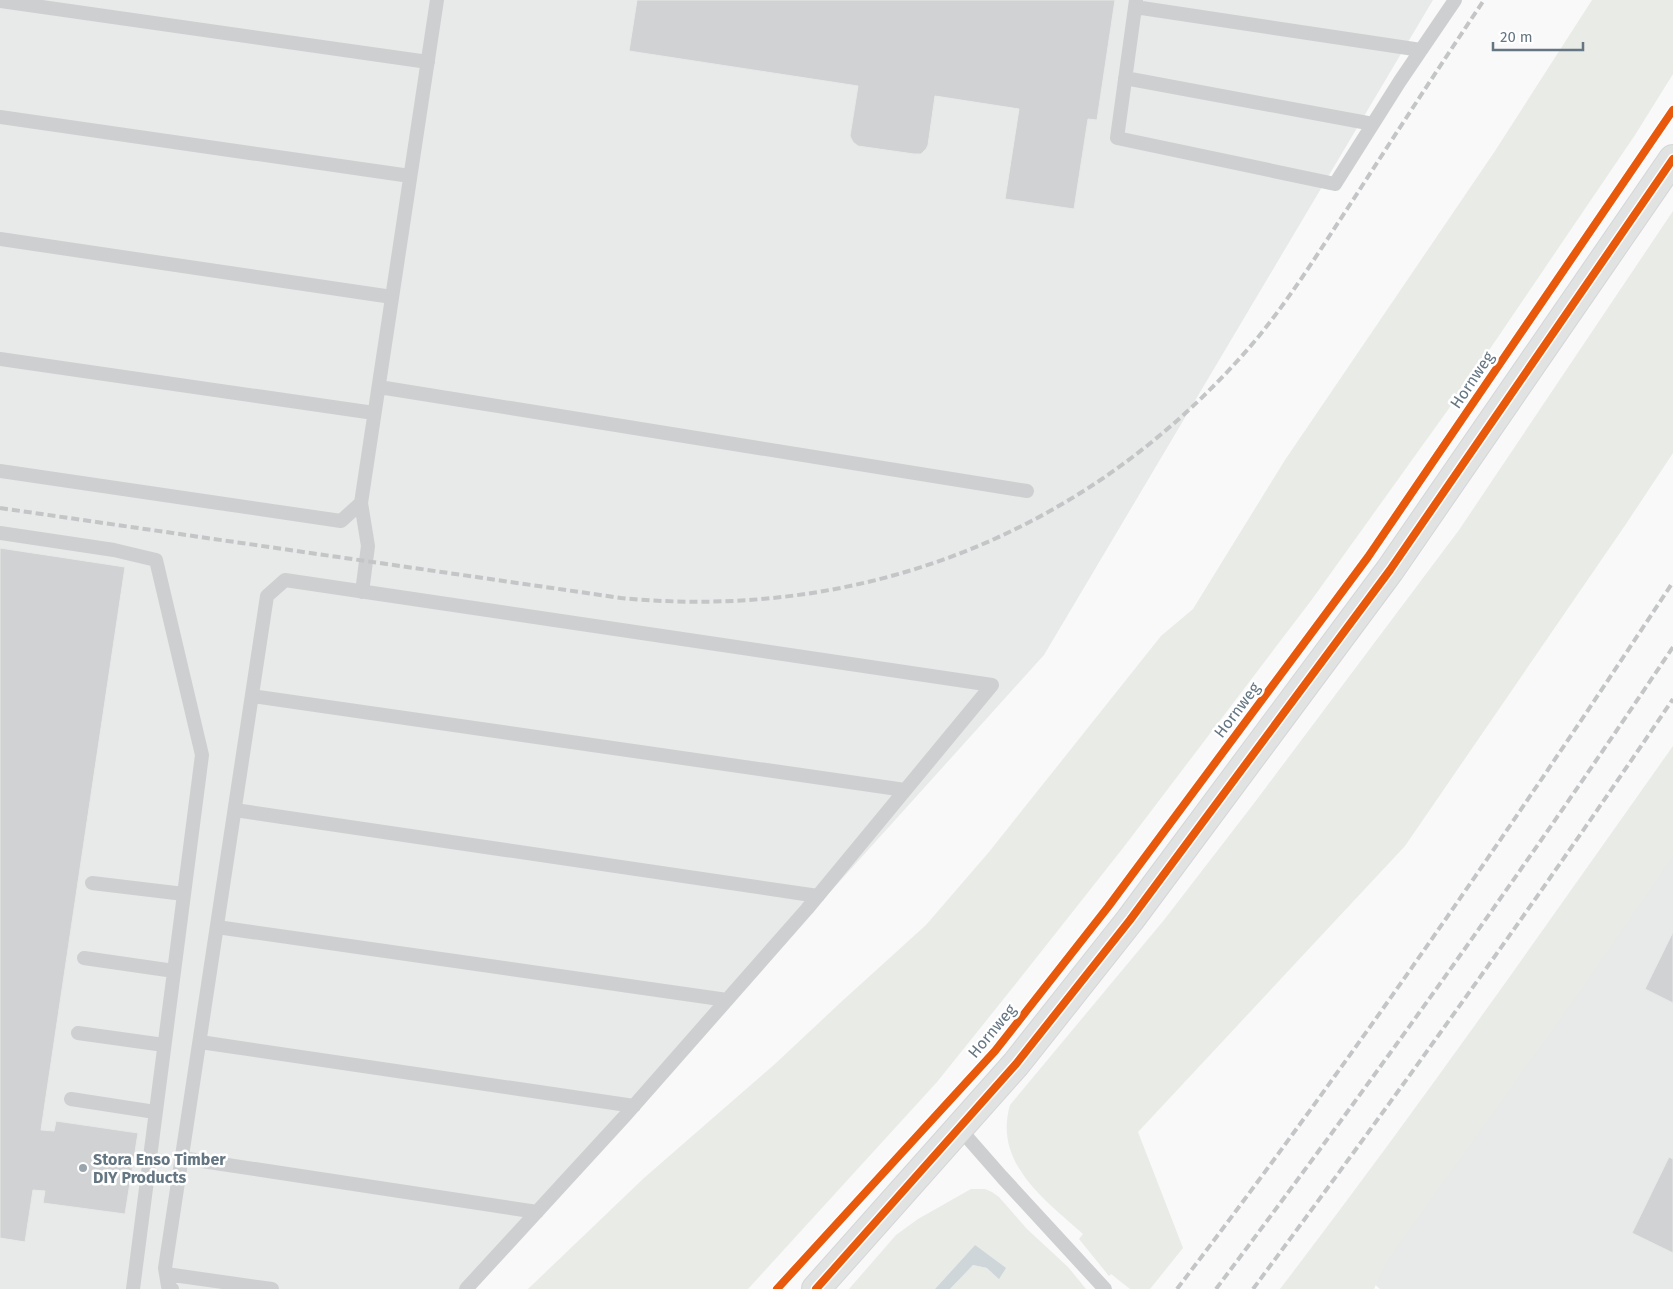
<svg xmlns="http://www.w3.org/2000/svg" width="1673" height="1289" font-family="'Fira Sans',sans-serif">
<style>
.built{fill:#e8e9e9}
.green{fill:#e8ebe6}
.water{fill:#ced6d9}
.building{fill:#d0d2d3;stroke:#e8e8e8}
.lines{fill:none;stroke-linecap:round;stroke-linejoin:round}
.secondary-casing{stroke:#d5d6d7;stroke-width:30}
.lane{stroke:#cecfd0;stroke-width:14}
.secondary{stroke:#e1e2e2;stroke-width:28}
.rail{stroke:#c3c5c6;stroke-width:4;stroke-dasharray:8 4;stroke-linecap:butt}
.cycleway-casing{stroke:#fff;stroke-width:11}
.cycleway{stroke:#e8590c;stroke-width:8}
.poi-dot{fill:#99a4ac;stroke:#fff;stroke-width:2}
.labels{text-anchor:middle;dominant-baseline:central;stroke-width:5;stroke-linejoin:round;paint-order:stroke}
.street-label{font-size:16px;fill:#657683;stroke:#fff}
.poi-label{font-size:16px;font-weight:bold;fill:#657683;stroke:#fff;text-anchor:start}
</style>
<rect width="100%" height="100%" fill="#f9f9f9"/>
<!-- built -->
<path class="built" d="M 0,0 L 1433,0 L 1044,655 L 472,1289 L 0,1289 Z
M 1673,809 L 1673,1289 L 1380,1289 L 1352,1264 Z"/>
<!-- green -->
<path class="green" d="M 1592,0 L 1673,0 L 1673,74 L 1635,135 L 1460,393 L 1313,598 L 1123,848 L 1014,986 L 937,1082 L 748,1289 L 528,1289 L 644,1178 L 775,1064 L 840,1003 L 926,925 L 989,852 L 1161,636 L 1193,609 L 1285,460 L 1495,151 Z
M 1673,211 L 1673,453 L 1626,524 L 1405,846 L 1138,1132 L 1183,1248 L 1150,1289 L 1130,1289 L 1111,1274 L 1109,1276 L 1079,1239 L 1083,1234 C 1045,1200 993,1163 1010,1105 L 1164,920 L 1255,802 L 1459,530 Z
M 1673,746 L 1673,856 L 1580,991 L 1387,1261 L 1374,1289 L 1280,1289 C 1416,1112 1544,928 1673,746 Z
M 971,1189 L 985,1189 L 992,1192 L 999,1197 L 1027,1229 L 1068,1267 L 1086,1289 L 950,1289 L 973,1265 L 987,1268 L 975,1245 L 935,1289 L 849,1289 L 896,1235 L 918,1219 Z"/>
<!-- water -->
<path class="water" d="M 975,1245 L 1006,1268 L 999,1279 L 987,1268 L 973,1265 L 950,1289 L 935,1289 Z"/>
<!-- building -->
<path class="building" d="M 637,0 L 1115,0 L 1097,120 L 1088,119 L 1074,209 L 1005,199 L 1019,109 L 935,96 L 928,145 L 926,149 L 921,154 L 914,154 L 858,146 L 853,142 L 850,136 L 858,86 L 629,51 Z
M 0,548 L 125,567 L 41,1130 L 54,1131 L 56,1121 L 138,1133 L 125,1214 L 43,1203 L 45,1191 L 33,1190 L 25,1242 L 0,1238 Z
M 1673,932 L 1673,1003 L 1645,989 Z
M 1669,1157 L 1673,1159 L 1673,1253 L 1632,1233 Z"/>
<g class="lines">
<!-- secondary casing -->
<g class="secondary-casing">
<path id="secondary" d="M 816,1289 L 1016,1064 L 1130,920 L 1390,570 L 1673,159"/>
</g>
<!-- lane -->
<path class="lane" d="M 1136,0 L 1117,138 L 1335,184 L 1400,81 L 1455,0
M 0,1 L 428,62
M 1135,7 L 1421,50
M 1125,78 L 1373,124
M 0,117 L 410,176
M 0,239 L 392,297
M 0,359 L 374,413
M 379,387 L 1027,491
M 0,471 L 341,521 L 361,503
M 0,533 L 114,550 L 156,560 L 202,755 L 133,1289
M 362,592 L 368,546 L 361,503 L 437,0
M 252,696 L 905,790
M 235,810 L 818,896
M 92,883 L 184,894
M 217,927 L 727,1000
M 84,958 L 174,971
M 78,1033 L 164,1045
M 200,1042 L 634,1106
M 71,1099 L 155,1112
M 959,1128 L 1002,1177 L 1105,1289
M 182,1158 L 537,1212
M 166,1274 L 272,1289
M 172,1289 L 168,1286 L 165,1268 L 267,596 L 285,580 L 992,685 L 807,909 L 624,1117 L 466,1289"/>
<!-- secondary -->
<use href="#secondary" class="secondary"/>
<!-- rail -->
<path class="rail" d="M 0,508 L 621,598 C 867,622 1094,530 1254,342 C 1290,299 1320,250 1351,203 C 1395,135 1439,67 1484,0
M 1177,1289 C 1352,1060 1515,822 1673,582
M 1216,1289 C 1374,1079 1527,865 1673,647
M 1253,1289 C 1397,1095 1538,899 1673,699"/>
<!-- cycleway casing -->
<g class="cycleway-casing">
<path id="cycleway" d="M 777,1289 L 995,1051 L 1108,907 L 1368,557 L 1673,110
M 816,1289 L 1016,1064 L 1130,920 L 1390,570 L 1673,159"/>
</g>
<!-- cycleway -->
<use href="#cycleway" class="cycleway"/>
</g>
<!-- markers -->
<circle class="poi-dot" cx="83" cy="1168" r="5"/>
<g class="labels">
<!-- street labels -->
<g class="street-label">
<text transform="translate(1472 380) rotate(-56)">Hornweg</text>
<text transform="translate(1237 710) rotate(-53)">Hornweg</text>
<text transform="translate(992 1031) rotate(-50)">Hornweg</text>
</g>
<!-- poi labels -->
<g class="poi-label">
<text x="93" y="1159">Stora Enso Timber<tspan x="93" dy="18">DIY Products</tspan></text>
</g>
</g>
<!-- scale -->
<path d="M1493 42v8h90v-8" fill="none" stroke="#657683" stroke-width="2.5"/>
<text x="1500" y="42" font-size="15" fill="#657683" stroke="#ffffff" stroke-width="4" paint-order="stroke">20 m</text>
</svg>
